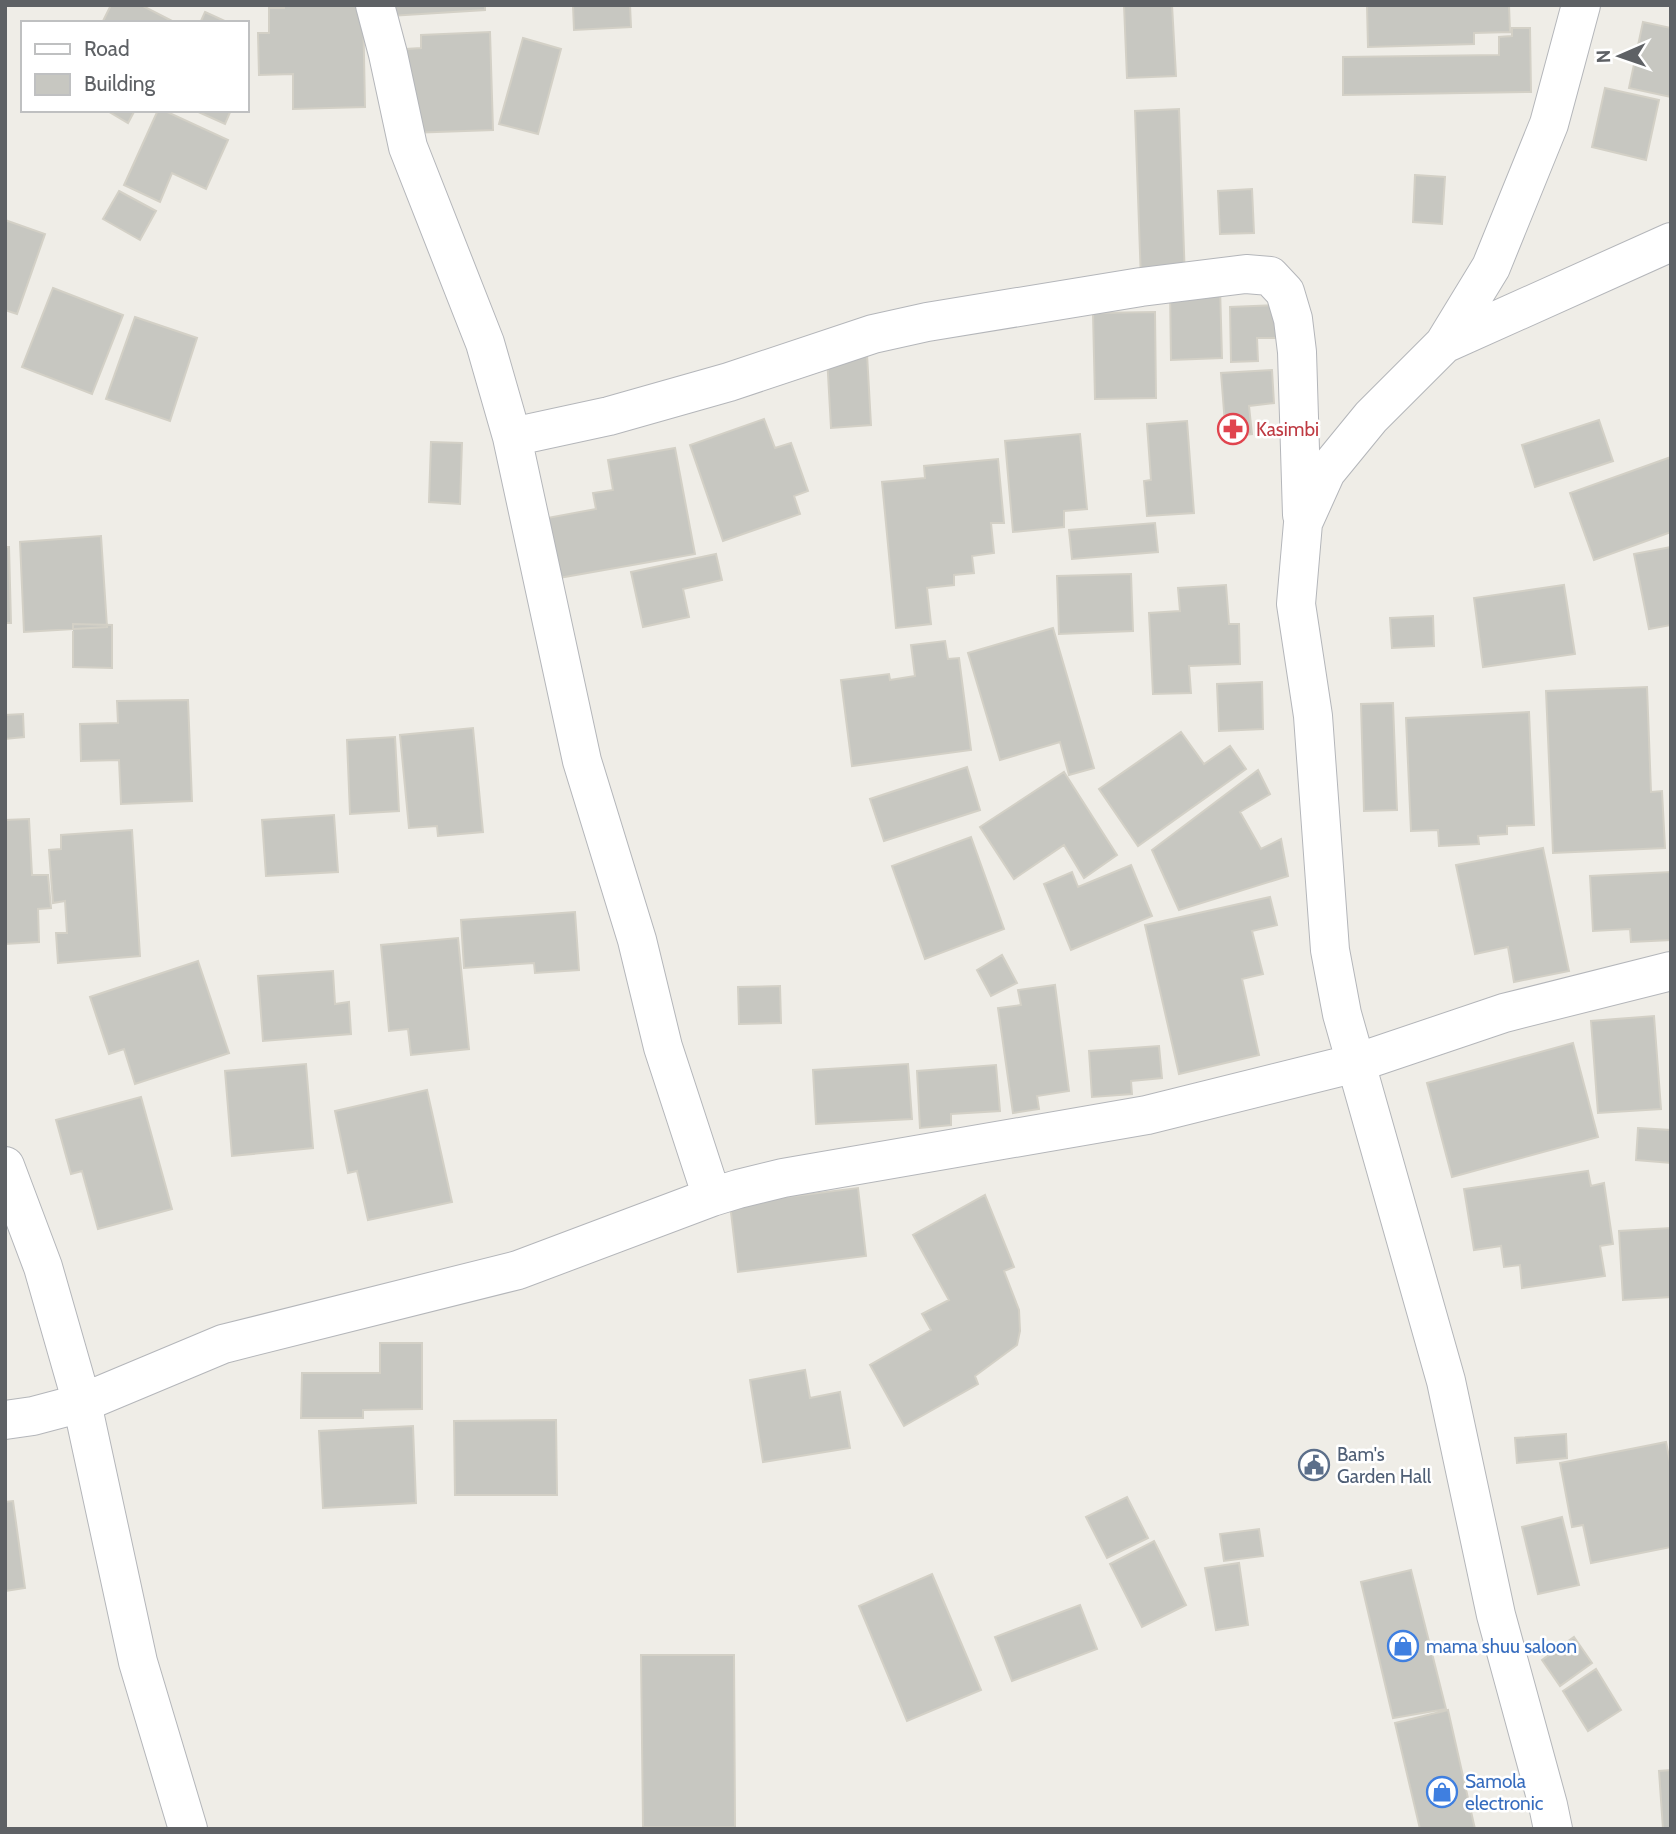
<svg xmlns="http://www.w3.org/2000/svg" width="1676" height="1834" font-family="Cabin,sans-serif">
<style>
.building{fill:#c7c7c1;stroke:#d3d0c6;stroke-width:2}
.lines{fill:none;stroke-linecap:round;stroke-linejoin:round}
.minor-casing{stroke:#b4b6ba;stroke-width:40}
.minor{stroke:#fff;stroke-width:38}
.labels{text-anchor:middle;dominant-baseline:central;stroke-width:5;stroke-linejoin:round;paint-order:stroke}
.health-label{font-size:19px;fill:#be3a42;stroke:#fff;text-anchor:start}
.service-label{font-size:19px;fill:#4e5e75;stroke:#fff;text-anchor:start}
.shop-label{font-size:19px;fill:#366cbe;stroke:#fff;text-anchor:start}
</style>
<rect width="100%" height="100%" fill="#efede7"/>
<!-- building -->
<path class="building" d="M 111,5 L 141,5 L 174,22 L 102,23 Z
M 284,5 L 363,5 L 365,107 L 293,109 L 293,74 L 259,75 L 258,33 L 269,33 L 269,8 L 284,8 Z
M 389,5 L 485,5 L 485,10 L 390,16 Z
M 573,5 L 630,5 L 631,27 L 574,30 Z
M 1124,5 L 1172,5 L 1176,76 L 1127,78 Z
M 1367,5 L 1509,5 L 1510,32 L 1474,33 L 1474,44 L 1368,47 Z
M 205,12 L 229,23 L 200,23 Z
M 1643,22 L 1671,28 L 1671,97 L 1629,88 Z
M 1512,28 L 1530,28 L 1531,92 L 1343,95 L 1343,57 L 1499,55 L 1499,37 L 1512,36 Z
M 490,32 L 493,130 L 409,133 L 406,49 L 421,48 L 421,35 Z
M 523,38 L 561,49 L 538,134 L 499,124 Z
M 1605,88 L 1659,100 L 1646,160 L 1592,147 Z
M 1179,109 L 1185,280 L 1141,281 L 1135,111 Z
M 106,110 L 135,110 L 128,123 Z
M 158,110 L 163,110 L 228,140 L 206,189 L 172,173 L 160,202 L 124,185 Z
M 194,110 L 231,110 L 225,124 Z
M 1415,175 L 1445,177 L 1442,224 L 1413,222 Z
M 1252,189 L 1254,233 L 1220,234 L 1218,191 Z
M 119,191 L 156,211 L 140,240 L 103,219 Z
M 5,220 L 45,234 L 17,314 L 5,310 Z
M 1220,287 L 1222,358 L 1171,360 L 1170,289 Z
M 53,288 L 123,315 L 92,394 L 22,367 Z
M 1278,305 L 1279,338 L 1257,338 L 1258,361 L 1231,362 L 1230,307 Z
M 1155,312 L 1156,398 L 1095,399 L 1093,313 Z
M 135,317 L 197,338 L 170,421 L 106,399 Z
M 867,354 L 871,425 L 831,428 L 827,356 Z
M 1272,370 L 1274,403 L 1249,406 L 1252,434 L 1226,437 L 1221,373 Z
M 764,419 L 775,448 L 791,443 L 808,491 L 794,496 L 800,514 L 723,541 L 690,445 Z
M 1599,420 L 1613,461 L 1535,487 L 1522,445 Z
M 1187,421 L 1194,513 L 1147,516 L 1144,481 L 1151,480 L 1147,424 Z
M 1080,434 L 1087,509 L 1064,511 L 1064,527 L 1013,532 L 1005,441 Z
M 431,442 L 462,443 L 460,504 L 429,502 Z
M 675,448 L 695,554 L 553,579 L 542,519 L 596,509 L 593,493 L 613,490 L 608,460 Z
M 1671,457 L 1671,532 L 1594,560 L 1570,493 Z
M 998,459 L 1004,523 L 991,523 L 994,553 L 972,556 L 974,573 L 954,575 L 954,585 L 927,588 L 931,624 L 896,628 L 882,482 L 925,478 L 924,466 Z
M 1155,523 L 1158,552 L 1072,559 L 1069,530 Z
M 101,536 L 107,627 L 24,632 L 20,542 Z
M 5,547 L 9,547 L 11,623 L 5,623 Z
M 1671,547 L 1671,625 L 1649,629 L 1634,554 Z
M 716,554 L 722,580 L 683,589 L 689,617 L 643,627 L 631,572 Z
M 1131,574 L 1133,631 L 1059,634 L 1057,576 Z
M 1226,585 L 1229,624 L 1239,624 L 1240,664 L 1189,666 L 1191,693 L 1153,694 L 1149,613 L 1180,611 L 1178,588 Z
M 1564,585 L 1575,654 L 1483,667 L 1474,598 Z
M 1433,616 L 1434,646 L 1392,648 L 1390,618 Z
M 73,624 L 112,625 L 112,668 L 73,667 Z
M 1053,628 L 1094,768 L 1069,775 L 1060,742 L 1000,760 L 968,653 Z
M 945,641 L 948,659 L 959,658 L 971,750 L 852,766 L 841,680 L 889,674 L 890,680 L 915,676 L 911,645 Z
M 1262,682 L 1263,729 L 1219,731 L 1217,684 Z
M 1647,687 L 1651,792 L 1662,791 L 1665,848 L 1553,853 L 1546,691 Z
M 188,700 L 192,801 L 121,804 L 119,760 L 81,761 L 80,724 L 118,723 L 117,701 Z
M 1393,703 L 1397,810 L 1364,811 L 1361,704 Z
M 1529,712 L 1534,825 L 1507,826 L 1507,834 L 1478,836 L 1479,844 L 1439,846 L 1438,830 L 1411,831 L 1406,718 Z
M 23,714 L 24,737 L 5,739 L 5,715 Z
M 473,728 L 483,832 L 438,836 L 437,826 L 409,828 L 400,735 Z
M 1181,732 L 1204,764 L 1230,746 L 1246,769 L 1138,846 L 1099,789 Z
M 395,737 L 399,811 L 350,814 L 347,740 Z
M 967,767 L 980,810 L 884,841 L 870,799 Z
M 1258,770 L 1270,794 L 1240,812 L 1261,849 L 1281,839 L 1288,876 L 1179,910 L 1152,850 Z
M 1064,772 L 1117,855 L 1084,878 L 1064,845 L 1014,879 L 980,827 Z
M 334,815 L 338,872 L 266,876 L 262,820 Z
M 29,819 L 32,875 L 48,875 L 51,908 L 38,909 L 39,942 L 5,944 L 5,820 Z
M 132,830 L 140,956 L 58,963 L 56,933 L 67,933 L 65,901 L 53,903 L 49,850 L 61,849 L 61,835 Z
M 971,837 L 1004,929 L 925,959 L 892,866 Z
M 1543,848 L 1569,971 L 1514,982 L 1508,947 L 1475,954 L 1456,865 Z
M 1131,865 L 1152,916 L 1071,950 L 1044,884 L 1072,872 L 1078,887 Z
M 1671,872 L 1671,940 L 1631,942 L 1630,929 L 1593,931 L 1590,876 Z
M 1270,897 L 1277,925 L 1252,931 L 1263,974 L 1242,979 L 1259,1055 L 1179,1074 L 1145,925 Z
M 575,912 L 579,970 L 535,973 L 534,963 L 464,968 L 461,920 Z
M 458,938 L 469,1049 L 411,1055 L 408,1029 L 389,1031 L 381,945 Z
M 1002,955 L 1017,983 L 991,996 L 977,970 Z
M 198,961 L 229,1053 L 135,1084 L 124,1049 L 109,1054 L 90,997 Z
M 333,971 L 335,1004 L 349,1002 L 351,1034 L 263,1041 L 258,976 Z
M 1055,985 L 1069,1091 L 1037,1096 L 1039,1109 L 1013,1113 L 998,1008 L 1021,1005 L 1018,990 Z
M 780,986 L 781,1023 L 739,1024 L 738,987 Z
M 1654,1016 L 1661,1109 L 1598,1113 L 1591,1021 Z
M 1573,1043 L 1598,1137 L 1452,1177 L 1427,1083 Z
M 1159,1046 L 1162,1078 L 1131,1081 L 1132,1094 L 1092,1097 L 1089,1051 Z
M 306,1064 L 313,1148 L 232,1156 L 225,1071 Z
M 908,1064 L 912,1119 L 816,1124 L 813,1070 Z
M 996,1065 L 1000,1111 L 951,1114 L 951,1125 L 920,1128 L 917,1071 Z
M 427,1090 L 452,1202 L 368,1220 L 357,1171 L 348,1173 L 335,1111 Z
M 141,1097 L 172,1209 L 98,1229 L 82,1171 L 71,1174 L 56,1120 Z
M 1638,1128 L 1671,1130 L 1671,1163 L 1636,1160 Z
M 1588,1171 L 1591,1186 L 1604,1183 L 1613,1244 L 1600,1246 L 1605,1276 L 1522,1288 L 1520,1265 L 1504,1267 L 1501,1246 L 1474,1250 L 1464,1189 Z
M 858,1188 L 866,1256 L 738,1272 L 730,1204 Z
M 985,1195 L 1014,1267 L 1004,1271 L 1019,1310 L 1020,1331 L 1017,1345 L 975,1376 L 978,1384 L 904,1426 L 870,1365 L 931,1330 L 922,1314 L 949,1300 L 913,1235 Z
M 1671,1228 L 1671,1297 L 1623,1300 L 1619,1231 Z
M 380,1343 L 422,1343 L 422,1409 L 363,1410 L 363,1418 L 301,1418 L 302,1373 L 380,1373 Z
M 805,1370 L 810,1398 L 840,1392 L 850,1448 L 763,1462 L 750,1380 Z
M 556,1420 L 557,1495 L 455,1495 L 454,1421 Z
M 413,1426 L 416,1503 L 323,1508 L 319,1431 Z
M 1566,1434 L 1567,1458 L 1517,1463 L 1515,1438 Z
M 1666,1442 L 1671,1467 L 1671,1547 L 1591,1563 L 1583,1525 L 1572,1527 L 1560,1463 Z
M 1127,1497 L 1148,1538 L 1107,1558 L 1086,1517 Z
M 13,1501 L 25,1588 L 5,1591 L 5,1502 Z
M 1562,1517 L 1579,1585 L 1538,1594 L 1522,1527 Z
M 1259,1529 L 1263,1556 L 1224,1561 L 1220,1534 Z
M 1154,1541 L 1186,1605 L 1142,1627 L 1110,1564 Z
M 1239,1563 L 1248,1625 L 1216,1630 L 1205,1568 Z
M 1411,1570 L 1446,1709 L 1393,1718 L 1361,1582 Z
M 932,1574 L 981,1690 L 907,1721 L 859,1606 Z
M 1080,1605 L 1097,1649 L 1012,1681 L 995,1637 Z
M 1574,1637 L 1592,1663 L 1560,1686 L 1542,1660 Z
M 641,1655 L 734,1655 L 735,1827 L 643,1827 Z
M 1596,1669 L 1621,1710 L 1588,1731 L 1563,1691 Z
M 1448,1710 L 1475,1829 L 1420,1829 L 1395,1723 Z
M 1671,1770 L 1671,1829 L 1663,1829 L 1659,1771 Z"/>
<g class="lines">
<!-- minor casing -->
<g class="minor-casing">
<path id="minor" d="M 375,5 L 388,54 L 408,147 L 485,343 L 512,437 L 609,416 L 729,382 L 873,334 L 927,322 L 1141,287 L 1246,274 L 1270,276 L 1285,292 L 1293,319 L 1297,352 L 1302,515
M 1444,344 L 1671,242
M 512,437 L 582,761 L 637,940 L 663,1047 L 712,1197
M 5,1166 L 43,1267 L 82,1403 L 138,1662 L 188,1829
M 5,1420 L 33,1416 L 82,1403 L 223,1344 L 518,1270 L 712,1197 L 738,1189 L 783,1178 L 1147,1115 L 1356,1063 L 1504,1013 L 1671,971
M 1553,1829 L 1548,1805 L 1496,1615 L 1446,1381 L 1342,1014 L 1330,950 L 1313,716 L 1296,604 L 1303,523 L 1326,472 L 1371,417 L 1444,344 L 1491,267 L 1549,124 L 1581,5"/>
</g>
<!-- minor -->
<use href="#minor" class="minor"/>
</g>
<!-- icons -->
<defs>
<g id="pharmacy-ring" transform="scale(1.575)"><circle r="9.5" fill="#fff" stroke="#e0444e" stroke-width="1.5"/><path d="M-2-6h4v4h4v4h-4v4h-4v-4h-4v-4h4Z" fill="#e0444e"/></g>
<g id="civic-ring" transform="scale(1.575)"><circle r="9.5" fill="#fff" stroke="#5c6f8a" stroke-width="1.5"/><path d="M-.6-6.5H3V-4.5H.6V-3L4-1V1h2V6H-6V1h2V-1L-.6-3ZM-1.2 2.5V6h2.4V2.5Z" fill="#5c6f8a"/></g>
<g id="shop-ring" transform="scale(1.575)"><circle r="9.5" fill="#fff" stroke="#3f7fe0" stroke-width="1.5"/><path d="M-5-2.5h2.3a2.7 3.5 0 0 1 5.4 0H5L5.5 6h-11ZM-1.5-2.5h3a1.5 2.3 0 0 0-3 0Z" fill="#3f7fe0"/></g>
</defs>
<g fill-rule="evenodd">
<use href="#pharmacy-ring" x="1233" y="429"/>
<use href="#civic-ring" x="1314" y="1465"/>
<use href="#shop-ring" x="1403" y="1646"/>
<use href="#shop-ring" x="1442" y="1792"/>
</g>
<g class="labels">
<!-- health labels -->
<g class="health-label">
<text x="1256" y="429">Kasimbi</text>
</g>
<!-- service labels -->
<g class="service-label">
<text x="1337" y="1454">Bam's<tspan x="1337" dy="22">Garden Hall</tspan></text>
</g>
<!-- shop labels -->
<g class="shop-label">
<text x="1426" y="1646">mama shuu saloon</text>
<text x="1465" y="1781">Samola<tspan x="1465" dy="22">electronic</tspan></text>
</g>
</g>
<!-- border -->
<rect width="1676" height="1834" fill="none" stroke="#5e6165" stroke-width="14"/>
<!-- legend -->
<rect x="21" y="21" width="228" height="91" fill="#ffffff" stroke="#bfc0c1" stroke-width="2"/>
<rect x="35" y="44" width="35" height="10" fill="#ffffff" stroke="#bfc0c1" stroke-width="2"/>
<text x="84" y="56" font-size="21" fill="#5e6165">Road</text>
<rect x="35" y="74" width="35" height="21" fill="#c7c7c1" stroke="#bfc0c1" stroke-width="2"/>
<text x="84" y="91" font-size="21" fill="#5e6165">Building</text>
<!-- north arrow -->
<g transform="translate(1620 56) rotate(268)" stroke="#ffffff" stroke-width="5" paint-order="stroke">
<path d="M0-5L12 26L0 18L-12 26Z" fill="#5e6165"/>
<text y="-10" font-size="19" font-weight="bold" text-anchor="middle" fill="#5e6165">N</text>
</g>
</svg>
